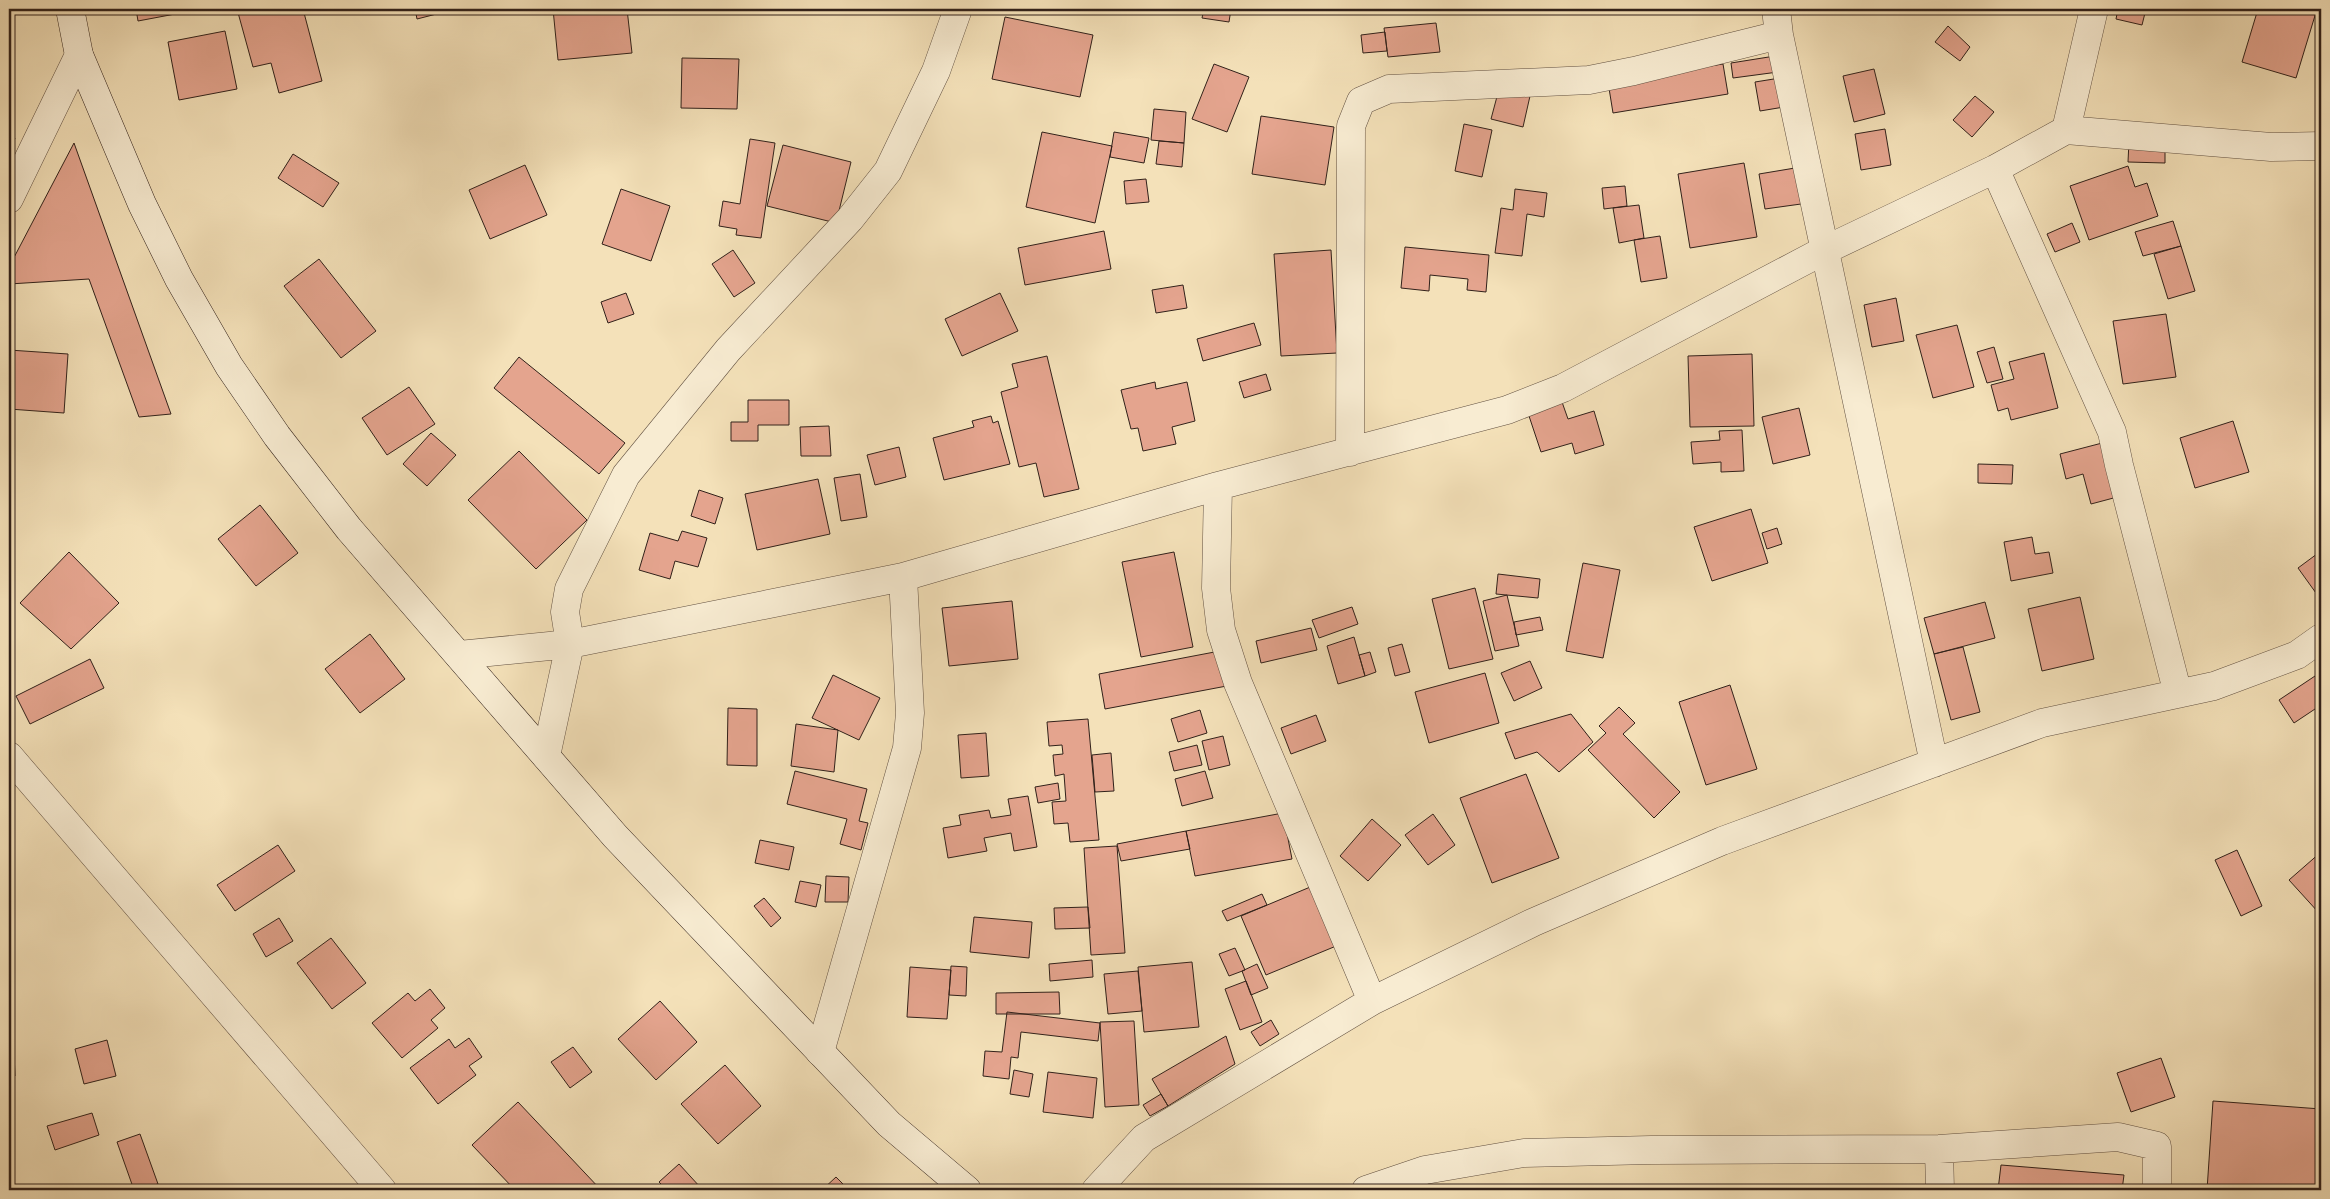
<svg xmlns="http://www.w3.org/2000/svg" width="2330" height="1199" font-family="'Old Standard TT',serif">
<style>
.building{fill:#e4a48e;stroke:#31211a}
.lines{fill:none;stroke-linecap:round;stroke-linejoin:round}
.street-casing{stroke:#625142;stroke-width:29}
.secondary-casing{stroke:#31211a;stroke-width:29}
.street{stroke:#f8ecd2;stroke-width:28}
.secondary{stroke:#f8ecd2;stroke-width:28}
</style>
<rect width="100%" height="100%" fill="#f4e1b9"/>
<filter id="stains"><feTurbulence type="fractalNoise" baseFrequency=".004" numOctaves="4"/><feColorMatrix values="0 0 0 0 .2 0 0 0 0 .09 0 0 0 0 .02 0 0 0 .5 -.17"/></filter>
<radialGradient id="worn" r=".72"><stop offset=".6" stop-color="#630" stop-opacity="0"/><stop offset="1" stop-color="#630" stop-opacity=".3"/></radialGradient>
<!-- building -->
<path class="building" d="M 136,9 L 190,9 L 191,11 L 138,21 Z
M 237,9 L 303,9 L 322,81 L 279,93 L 271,63 L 253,67 Z
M 415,9 L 456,9 L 417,19 Z
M 553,9 L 627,9 L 632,53 L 558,60 Z
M 1204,9 L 1231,9 L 1229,22 L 1202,18 Z
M 2118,9 L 2146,9 L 2142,25 L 2116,19 Z
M 2258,9 L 2317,9 L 2296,78 L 2242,62 Z
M 1005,17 L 1093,35 L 1080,97 L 992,79 Z
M 1436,23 L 1440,52 L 1388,57 L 1384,28 Z
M 1948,26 L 1970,47 L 1960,61 L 1935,42 Z
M 225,31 L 237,89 L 179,100 L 168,42 Z
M 1385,32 L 1387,51 L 1363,53 L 1361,35 Z
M 1775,56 L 1778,72 L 1733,78 L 1731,63 Z
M 682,58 L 739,59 L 737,109 L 681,108 Z
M 1214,64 L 1249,77 L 1227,132 L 1192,119 Z
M 1723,64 L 1728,94 L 1613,113 L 1608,82 Z
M 1874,69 L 1885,114 L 1854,122 L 1843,76 Z
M 1780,78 L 1784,107 L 1760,111 L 1755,82 Z
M 1499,89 L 1530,96 L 1523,127 L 1491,119 Z
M 1975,96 L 1994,112 L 1972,137 L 1953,120 Z
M 1154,109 L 1186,112 L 1184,143 L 1151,140 Z
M 1261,116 L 1334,127 L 1325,185 L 1252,174 Z
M 1464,124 L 1492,130 L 1482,177 L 1455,171 Z
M 1885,129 L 1891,165 L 1861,170 L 1855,134 Z
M 1042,132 L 1112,146 L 1095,223 L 1026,207 Z
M 1114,132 L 1149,138 L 1144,163 L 1110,157 Z
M 9,135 L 15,138 L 9,152 Z
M 750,139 L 775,143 L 761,238 L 736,235 L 737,229 L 719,226 L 723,201 L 740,204 Z
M 1159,141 L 1184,143 L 1182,167 L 1156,164 Z
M 2129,141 L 2165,142 L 2165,163 L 2128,162 Z
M 74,143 L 171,414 L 139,417 L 89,279 L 9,284 L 9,267 Z
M 783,145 L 851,162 L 836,223 L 767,206 Z
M 293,154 L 339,183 L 323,207 L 278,178 Z
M 1744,163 L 1757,237 L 1690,248 L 1678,174 Z
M 525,165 L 547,215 L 490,239 L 469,190 Z
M 2128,166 L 2135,187 L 2147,183 L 2158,216 L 2089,240 L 2070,186 Z
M 1795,168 L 1801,204 L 1765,209 L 1759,174 Z
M 1146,179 L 1149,202 L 1126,204 L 1124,181 Z
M 1625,186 L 1627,206 L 1604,209 L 1602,188 Z
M 621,189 L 670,206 L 651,261 L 602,244 Z
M 1515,189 L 1547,193 L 1544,217 L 1527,214 L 1522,256 L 1495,253 L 1501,208 L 1513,210 Z
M 1639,205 L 1644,238 L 1619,243 L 1613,208 Z
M 2173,221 L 2181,246 L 2143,256 L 2135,232 Z
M 2072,223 L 2080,242 L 2055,252 L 2047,234 Z
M 1104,231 L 1111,269 L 1025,285 L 1018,248 Z
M 1660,236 L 1667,278 L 1641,282 L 1634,240 Z
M 2181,246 L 2195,291 L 2168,299 L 2154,254 Z
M 1405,247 L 1489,255 L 1486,292 L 1467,290 L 1468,279 L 1430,275 L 1429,291 L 1401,288 Z
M 733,250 L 755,283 L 734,297 L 712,264 Z
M 1331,250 L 1337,353 L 1281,356 L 1274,254 Z
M 319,259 L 376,331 L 341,358 L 284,286 Z
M 1183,285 L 1187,308 L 1156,313 L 1152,290 Z
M 626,293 L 634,314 L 608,323 L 601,302 Z
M 1000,293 L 1018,331 L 962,356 L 945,319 Z
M 1896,298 L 1904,341 L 1872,347 L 1864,305 Z
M 2166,314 L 2176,377 L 2123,384 L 2113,321 Z
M 1254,323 L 1261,345 L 1203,361 L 1197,339 Z
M 1957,325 L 1974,387 L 1933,398 L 1916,335 Z
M 1994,347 L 2003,379 L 1987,383 L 1977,352 Z
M 9,350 L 68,354 L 64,413 L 9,409 Z
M 2044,353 L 2058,408 L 2011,420 L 2008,408 L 1998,411 L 1991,385 L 2014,379 L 2009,362 Z
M 1752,354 L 1754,426 L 1690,427 L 1688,356 Z
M 1047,356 L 1079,489 L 1044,497 L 1036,463 L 1019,467 L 1001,392 L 1018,387 L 1012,364 Z
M 519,357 L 625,443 L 599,474 L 494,388 Z
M 1266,374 L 1271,390 L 1244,398 L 1239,382 Z
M 1155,382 L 1156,389 L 1187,382 L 1195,421 L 1172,427 L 1176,444 L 1143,451 L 1138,428 L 1131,429 L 1121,390 Z
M 409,387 L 435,424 L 387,455 L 362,418 Z
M 748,400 L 789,400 L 789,425 L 758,425 L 758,441 L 731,441 L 731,422 L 748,422 Z
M 1562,402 L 1568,419 L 1594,411 L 1604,445 L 1575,454 L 1572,443 L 1541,452 L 1528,413 Z
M 1799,408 L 1810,455 L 1773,464 L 1762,417 Z
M 991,416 L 993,423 L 998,421 L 1010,464 L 944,480 L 933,438 L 974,427 L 972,421 Z
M 2233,421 L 2249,472 L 2195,488 L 2180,438 Z
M 829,426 L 831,456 L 801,456 L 800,427 Z
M 1742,430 L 1744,471 L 1721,472 L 1721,462 L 1693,464 L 1691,442 L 1720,440 L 1719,431 Z
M 431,433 L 456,455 L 427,486 L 403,464 Z
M 2106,442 L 2121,496 L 2091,504 L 2083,474 L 2066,479 L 2060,454 Z
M 899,447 L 906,477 L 875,485 L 867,455 Z
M 519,451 L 587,520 L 536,569 L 468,500 Z
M 1978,464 L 2013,465 L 2012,484 L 1978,483 Z
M 860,474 L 867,517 L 841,521 L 834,478 Z
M 818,479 L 830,534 L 757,550 L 745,494 Z
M 699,490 L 723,498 L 715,524 L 691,516 Z
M 260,505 L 298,553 L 256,586 L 218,539 Z
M 1751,509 L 1768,563 L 1712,581 L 1694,527 Z
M 1777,528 L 1782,544 L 1767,549 L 1762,533 Z
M 682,531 L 707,538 L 698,567 L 675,561 L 670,579 L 639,570 L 650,533 L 678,541 Z
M 2032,537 L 2035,554 L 2049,552 L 2053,573 L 2011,581 L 2004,542 Z
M 2321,551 L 2321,600 L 2298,568 Z
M 69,552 L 119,603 L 71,649 L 20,603 Z
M 1174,552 L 1193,647 L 1141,657 L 1122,562 Z
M 1583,563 L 1620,570 L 1603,658 L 1566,651 Z
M 1498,574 L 1540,579 L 1538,598 L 1496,594 Z
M 1475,588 L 1493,659 L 1449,669 L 1432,599 Z
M 1507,595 L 1519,646 L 1495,651 L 1483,601 Z
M 2080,597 L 2094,659 L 2042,671 L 2028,609 Z
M 1012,601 L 1018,659 L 949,666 L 942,608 Z
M 1985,602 L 1995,638 L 1934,654 L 1924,618 Z
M 1352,607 L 1358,624 L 1319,638 L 1312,620 Z
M 1540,617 L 1543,630 L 1516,635 L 1514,622 Z
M 1311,628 L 1317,650 L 1261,663 L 1256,641 Z
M 370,634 L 405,679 L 360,713 L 325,669 Z
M 1354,637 L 1365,676 L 1338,684 L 1327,646 Z
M 1402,644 L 1410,672 L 1395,676 L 1388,648 Z
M 1963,647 L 1980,712 L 1951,720 L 1934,654 Z
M 1225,650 L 1232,685 L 1105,709 L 1099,674 Z
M 1370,652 L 1376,672 L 1365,676 L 1359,655 Z
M 90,659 L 104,688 L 30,724 L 16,696 Z
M 1530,661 L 1542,688 L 1514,701 L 1501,673 Z
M 2321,672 L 2321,705 L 2294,723 L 2279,700 Z
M 1485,673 L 1499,723 L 1429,743 L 1415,692 Z
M 833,675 L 880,698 L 859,740 L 812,718 Z
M 1730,685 L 1757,769 L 1706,785 L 1679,702 Z
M 1619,707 L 1635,723 L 1623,734 L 1680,792 L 1654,818 L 1588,750 L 1606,733 L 1599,726 Z
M 728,708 L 757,709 L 757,766 L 727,765 Z
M 1200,710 L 1207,733 L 1178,742 L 1171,719 Z
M 1571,714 L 1593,742 L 1559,772 L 1537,752 L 1515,759 L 1505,733 Z
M 1316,715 L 1326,741 L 1291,754 L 1281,728 Z
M 1088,719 L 1099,840 L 1070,842 L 1068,823 L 1054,824 L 1052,802 L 1066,801 L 1064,774 L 1055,776 L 1053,755 L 1063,754 L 1062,745 L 1049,746 L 1047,722 Z
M 796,724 L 838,730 L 834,772 L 791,766 Z
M 986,733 L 989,776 L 961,778 L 958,735 Z
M 1223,736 L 1230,765 L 1209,770 L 1202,741 Z
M 1197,745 L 1202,765 L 1174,771 L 1169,752 Z
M 1111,753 L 1114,791 L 1095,792 L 1092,755 Z
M 795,771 L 867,789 L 859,821 L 868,823 L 861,850 L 840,844 L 847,819 L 787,804 Z
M 1205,771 L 1213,798 L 1182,806 L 1175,779 Z
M 1526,774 L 1559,858 L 1492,883 L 1460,798 Z
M 1058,783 L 1060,799 L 1038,803 L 1035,787 Z
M 1028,796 L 1037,847 L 1014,851 L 1011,833 L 984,838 L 987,851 L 948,858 L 943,828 L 961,825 L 959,815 L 989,810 L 991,818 L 1011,815 L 1008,799 Z
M 1283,813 L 1292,859 L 1195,876 L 1186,831 Z
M 1433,814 L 1455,845 L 1428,865 L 1405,835 Z
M 1372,819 L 1401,845 L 1368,881 L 1340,856 Z
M 1186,831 L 1190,849 L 1121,861 L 1117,844 Z
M 760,840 L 794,847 L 789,870 L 755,863 Z
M 278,845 L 295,871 L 235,911 L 217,885 Z
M 1117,846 L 1125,953 L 1091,955 L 1084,848 Z
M 2237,850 L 2262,906 L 2241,916 L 2215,860 Z
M 2321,852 L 2321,910 L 2319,913 L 2289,880 Z
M 826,876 L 849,877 L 848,902 L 825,902 Z
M 800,881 L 821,885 L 816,907 L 795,902 Z
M 1315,885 L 1341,944 L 1266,975 L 1241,916 Z
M 1262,894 L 1267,905 L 1227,921 L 1222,911 Z
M 764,898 L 781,918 L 771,927 L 754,906 Z
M 1088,907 L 1090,928 L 1055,929 L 1054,908 Z
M 974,917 L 1032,922 L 1029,958 L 970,952 Z
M 279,918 L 293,941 L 266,957 L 253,934 Z
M 331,938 L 366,983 L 332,1009 L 297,963 Z
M 1235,948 L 1245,970 L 1229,976 L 1219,954 Z
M 1092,960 L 1093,977 L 1050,981 L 1049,964 Z
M 1192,962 L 1199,1027 L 1144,1032 L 1138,967 Z
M 1257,964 L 1268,988 L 1251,995 L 1242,971 Z
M 951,966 L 967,967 L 966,996 L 949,995 Z
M 910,967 L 951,970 L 947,1019 L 907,1017 Z
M 1138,971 L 1142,1011 L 1108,1014 L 1104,974 Z
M 1246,981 L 1262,1022 L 1240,1030 L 1225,989 Z
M 430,989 L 445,1008 L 431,1020 L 438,1028 L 402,1058 L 372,1023 L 408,993 L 415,1001 Z
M 1059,992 L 1060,1014 L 996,1014 L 996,993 Z
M 660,1001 L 697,1042 L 656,1080 L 618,1039 Z
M 1007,1012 L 1100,1023 L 1098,1041 L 1021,1032 L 1018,1058 L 1011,1057 L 1009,1079 L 983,1076 L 985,1051 L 1002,1052 Z
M 1271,1020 L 1279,1034 L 1260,1046 L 1251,1032 Z
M 1134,1021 L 1139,1105 L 1105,1107 L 1100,1022 Z
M 1226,1036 L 1235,1064 L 1168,1106 L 1152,1079 Z
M 469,1038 L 482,1057 L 469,1066 L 476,1075 L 438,1104 L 410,1068 L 449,1039 L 455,1048 Z
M 107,1040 L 116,1076 L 84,1084 L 75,1049 Z
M 573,1047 L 592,1072 L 570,1088 L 551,1062 Z
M 9,1053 L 14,1053 L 15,1076 L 9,1076 Z
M 2161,1058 L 2175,1097 L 2131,1112 L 2117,1073 Z
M 725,1065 L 761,1106 L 718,1144 L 681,1104 Z
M 1014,1070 L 1033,1074 L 1029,1097 L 1010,1094 Z
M 1048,1072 L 1097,1078 L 1093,1118 L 1043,1112 Z
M 1161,1094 L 1168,1106 L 1150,1116 L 1143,1105 Z
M 2213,1101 L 2321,1109 L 2321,1190 L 2207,1190 Z
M 518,1102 L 601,1190 L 515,1190 L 472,1145 Z
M 92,1113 L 99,1135 L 55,1150 L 47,1126 Z
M 140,1134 L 158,1184 L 134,1190 L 117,1142 Z
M 679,1164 L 701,1188 L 698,1190 L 667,1190 L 659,1182 Z
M 2001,1165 L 2124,1175 L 2122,1190 L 1998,1190 Z
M 836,1177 L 849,1190 L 822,1190 Z"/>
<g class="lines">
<!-- street casing -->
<g class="street-casing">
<path id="street" d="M 1776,9 L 1779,35 L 1934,763
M 2066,130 L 2094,9
M 1995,169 L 2112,432 L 2119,465 L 2178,694
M 9,199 L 79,55
M 1350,452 L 1351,126 L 1361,101 L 1389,89 L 1589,80 L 1634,71 L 1779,35
M 1218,486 L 1216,588 L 1221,630 L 1238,683 L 1372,1001
M 459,655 L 570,644 L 903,577 L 1218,486 L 1507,410 L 1563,388 L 1823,251 L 1995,169 L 2066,130 L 2271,147 L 2321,146
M 9,756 L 382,1190
M 546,756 L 570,644 L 565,612 L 569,589 L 626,475 L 728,350 L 850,219 L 888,171 L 936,71 L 958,9
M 820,1052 L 907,748 L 910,713 L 903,577
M 1939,1149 L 1940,1190
M 1096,1190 L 1144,1138 L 1372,1001 L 1534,922 L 1722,841 L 2042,723 L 2214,686 L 2297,655 L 2321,638
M 1366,1190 L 1425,1170 L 1524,1153 L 1651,1150 L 1939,1149 L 2118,1137 L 2157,1146 L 2157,1190"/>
</g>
<!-- secondary casing -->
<g class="secondary-casing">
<path id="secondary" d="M 70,9 L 79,55 L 142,204 L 179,279 L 229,366 L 277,436 L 349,529 L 615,836 L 889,1124 L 967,1190"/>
</g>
<!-- street -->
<use href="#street" class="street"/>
<!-- secondary -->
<use href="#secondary" class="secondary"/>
</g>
<!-- margin -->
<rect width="2330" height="1199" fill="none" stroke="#f4e1b9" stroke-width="30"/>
<rect x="10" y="10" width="2310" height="1179" fill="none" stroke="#31211a" stroke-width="2.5"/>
<rect x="15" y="15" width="2300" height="1169" fill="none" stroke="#31211a"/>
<rect width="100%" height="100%" filter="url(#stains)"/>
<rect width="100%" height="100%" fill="url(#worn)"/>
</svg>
